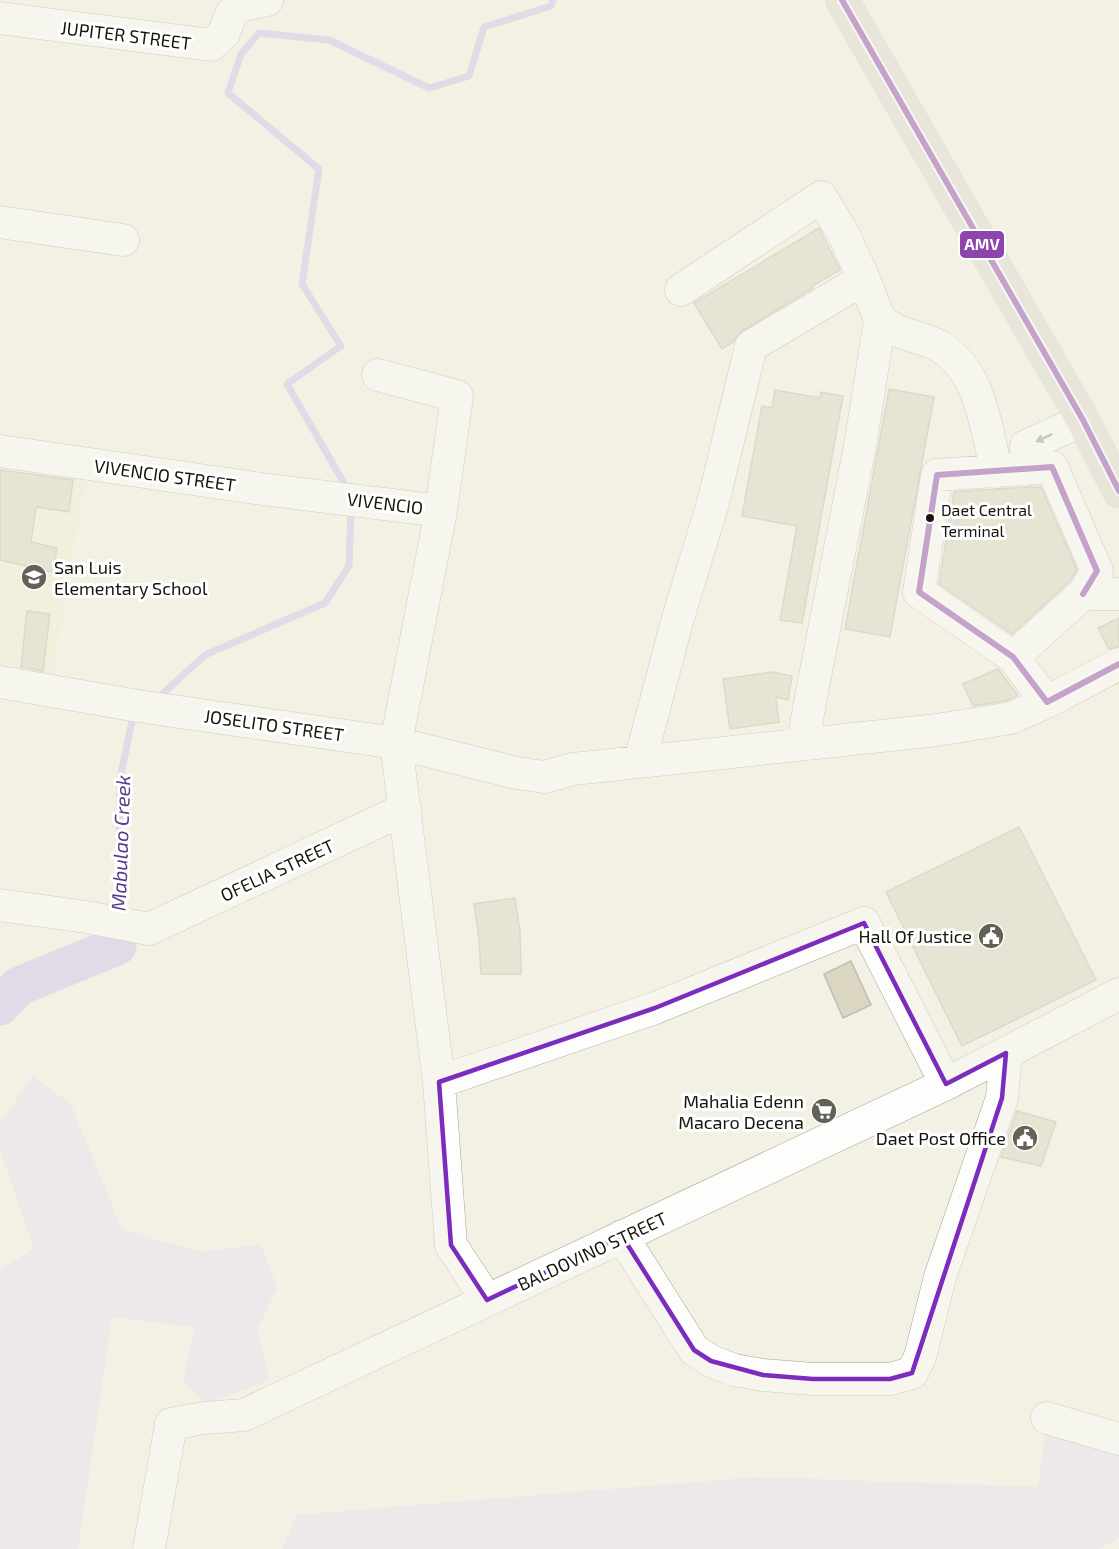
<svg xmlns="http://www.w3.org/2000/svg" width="1119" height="1549" font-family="'Exo 2',sans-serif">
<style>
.built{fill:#f1edd5}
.green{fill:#e6def0}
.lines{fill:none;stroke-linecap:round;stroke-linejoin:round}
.stream{stroke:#cfbfea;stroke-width:7}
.river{stroke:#cfbfea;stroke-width:39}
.building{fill:#dad6c1;stroke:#bfbdb2;stroke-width:1.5}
.minor-casing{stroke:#a5a399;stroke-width:33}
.highway-casing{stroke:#d1d0c9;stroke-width:34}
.minor{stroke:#fdfdfb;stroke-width:32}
.highway{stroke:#dbd9ce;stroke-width:33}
.bus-1-casing{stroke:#fff;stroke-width:10}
.bus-1{stroke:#8e44ad;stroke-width:6}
.oneway{fill:#95958f}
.marked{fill:none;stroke:#7b2cbf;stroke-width:4.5;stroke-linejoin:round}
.bus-dot{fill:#16150c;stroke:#fff;stroke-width:2}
.labels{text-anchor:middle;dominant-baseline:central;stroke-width:6;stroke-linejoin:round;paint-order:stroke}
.bus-label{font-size:16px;fill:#16150c;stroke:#fff;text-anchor:start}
.street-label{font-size:18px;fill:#16150c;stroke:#fff}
.poi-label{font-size:18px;fill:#16150c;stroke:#fff;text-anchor:end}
.water-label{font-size:20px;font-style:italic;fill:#593b8a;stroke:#fff}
.line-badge{stroke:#fff;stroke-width:2}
.badge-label{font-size:16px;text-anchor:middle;font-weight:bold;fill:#fff}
</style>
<rect width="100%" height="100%" fill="#f3f1e3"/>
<!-- built -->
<path class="built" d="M 0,460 L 86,475 L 50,688 L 0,679 Z"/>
<!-- green -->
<path class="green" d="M 32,1076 L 71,1104 L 122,1230 L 201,1252 L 261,1244 L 277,1288 L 257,1330 L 270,1380 L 207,1404 L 183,1381 L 194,1327 L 112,1317 L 78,1549 L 0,1549 L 0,1269 L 34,1249 L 0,1150 L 0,1124 Z
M 1045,1434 L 1119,1455 L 1119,1538 L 1100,1549 L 282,1549 L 296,1515 L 757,1477 L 1038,1487 Z"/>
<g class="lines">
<!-- stream -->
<path class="stream" d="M 348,490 L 287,384 L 341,346 L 302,284 L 319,169 L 228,93 L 241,54 L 259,33 L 329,40 L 429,88 L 469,76 L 484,27 L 551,6 L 553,0
M 158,698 L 205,655 L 325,603 L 349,566 L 351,507
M 118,917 L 120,779 L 132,721 L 138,716
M 117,946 L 117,931"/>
<!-- river -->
<path class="river" d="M 0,1006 L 19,986 L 117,946"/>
</g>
<!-- building -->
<path class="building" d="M 819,228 L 840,270 L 812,286 L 813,288 L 742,331 L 733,342 L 722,349 L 694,303 Z
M 889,389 L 934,397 L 890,637 L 845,629 Z
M 775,390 L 820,398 L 821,392 L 843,396 L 802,623 L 780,620 L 797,526 L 742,516 L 762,406 L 772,408 Z
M 0,470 L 73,480 L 69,512 L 36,507 L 31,542 L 57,548 L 53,572 L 0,560 Z
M 1029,487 L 1041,487 L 1077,570 L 1069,582 L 1012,634 L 939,584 L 954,492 Z
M 27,611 L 50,614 L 43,671 L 21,667 Z
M 1119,618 L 1119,646 L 1109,649 L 1098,628 Z
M 998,669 L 1018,695 L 1005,701 L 973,706 L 963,684 Z
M 772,672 L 792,676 L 788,700 L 776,697 L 779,722 L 730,729 L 723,679 Z
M 1019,827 L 1096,980 L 962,1046 L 886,892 Z
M 515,898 L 520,932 L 521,974 L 481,974 L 479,939 L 474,904 Z
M 851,961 L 871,1005 L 843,1018 L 824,974 Z
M 1017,1111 L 1056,1122 L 1041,1166 L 1001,1157 Z"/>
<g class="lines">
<!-- minor casing -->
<g class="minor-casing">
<path id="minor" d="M 0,18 L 211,45 L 224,33 L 231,14 L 242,5 L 267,0
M 0,222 L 123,240
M 681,290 L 821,197 L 843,233 L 864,279
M 378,375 L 457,396 L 441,511 L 396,743 L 439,1082 L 451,1245 L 487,1300
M 0,451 L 262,489 L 441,511
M 1026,470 L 1026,446 L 1083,420
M 1083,594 L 1119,594
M 1013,657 L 1083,594 L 1097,571 L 1052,467 L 937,475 L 919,592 L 1013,657 L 1047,702
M 0,682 L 138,706 L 396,743 L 517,773 L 544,777 L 573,769 L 937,730 L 1011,718 L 1047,702 L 1119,664
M 803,744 L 810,702 L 860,446 L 880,320 C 886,324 893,329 900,332 C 913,337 926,339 939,346 C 982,372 985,426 997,472
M 640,761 L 678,618 L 713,503 L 751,346 L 864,279 L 880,320
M 0,905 L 86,917 L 149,929 L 405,809
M 439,1082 L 655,1008 L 864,923 L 946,1084
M 622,1236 L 694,1350 L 711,1361 L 734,1370 L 763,1375 L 813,1379 L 890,1379 L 912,1373 L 920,1357 L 940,1277 L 1002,1098 L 1006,1053
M 1047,1418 L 1119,1439
M 149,1549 L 171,1424 L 204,1418 L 244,1415 L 946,1084 L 1119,994"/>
</g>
<!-- highway casing -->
<g class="highway-casing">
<path id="highway" d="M 842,0 L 1083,420 L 1119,491"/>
</g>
<!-- minor -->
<use href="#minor" class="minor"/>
<!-- highway -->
<use href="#highway" class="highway"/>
<!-- bus-1 casing -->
<g class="bus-1-casing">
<path id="bus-1" d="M 842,0 L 1083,420 L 1119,491
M 1083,594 L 1097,571 L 1052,467 L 937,475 L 919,592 L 1013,657 L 1047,702 L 1119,664"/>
</g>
<!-- bus-1 -->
<use href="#bus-1" class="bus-1"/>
</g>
<!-- one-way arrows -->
<defs><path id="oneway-solid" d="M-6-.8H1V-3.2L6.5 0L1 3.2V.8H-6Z" transform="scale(1.5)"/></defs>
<use class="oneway" href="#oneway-solid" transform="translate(1044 438) rotate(155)"/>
<!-- marked area -->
<path d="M0 0H1119V1549H0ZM 864,923 L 946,1084 L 1006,1053 L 1002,1098 L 912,1373 L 890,1379 L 813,1379 L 763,1375 L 711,1361 L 694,1350 L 622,1236 L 487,1300 L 451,1245 L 439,1082 L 655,1008 Z" fill="#f3f1e3" fill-opacity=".55" fill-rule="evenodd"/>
<path class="marked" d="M 864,923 L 946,1084 L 1006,1053 L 1002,1098 L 912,1373 L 890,1379 L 813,1379 L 763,1375 L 711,1361 L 694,1350 L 622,1236 L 487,1300 L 451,1245 L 439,1082 L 655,1008 Z"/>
<!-- icons -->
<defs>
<g id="school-disc" transform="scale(1.35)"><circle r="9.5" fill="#636257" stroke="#fff"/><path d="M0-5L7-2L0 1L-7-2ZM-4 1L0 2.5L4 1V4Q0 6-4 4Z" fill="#fff"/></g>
<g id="civic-disc" transform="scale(1.35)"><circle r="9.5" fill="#636257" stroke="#fff"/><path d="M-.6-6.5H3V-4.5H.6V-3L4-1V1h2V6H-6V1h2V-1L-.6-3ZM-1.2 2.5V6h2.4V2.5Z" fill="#fff"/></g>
<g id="supermarket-disc" transform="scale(1.35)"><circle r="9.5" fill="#636257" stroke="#fff"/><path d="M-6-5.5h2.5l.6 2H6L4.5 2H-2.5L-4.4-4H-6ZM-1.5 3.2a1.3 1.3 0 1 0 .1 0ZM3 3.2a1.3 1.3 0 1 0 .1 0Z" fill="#fff"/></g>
</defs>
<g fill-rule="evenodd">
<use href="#school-disc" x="34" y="577"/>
<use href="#civic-disc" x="991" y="936"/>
<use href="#supermarket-disc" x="824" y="1111"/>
<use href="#civic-disc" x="1025" y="1138"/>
</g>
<!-- markers -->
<circle class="bus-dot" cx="930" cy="518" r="5"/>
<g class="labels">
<!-- bus labels -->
<g class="bus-label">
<text x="941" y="509">Daet Central<tspan x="941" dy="21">Terminal</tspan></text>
</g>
<!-- street labels -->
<g class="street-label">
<text transform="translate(126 35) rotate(7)">JUPITER STREET</text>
<text transform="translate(165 475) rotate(8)">VIVENCIO STREET</text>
<text transform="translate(385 503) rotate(7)">VIVENCIO</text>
<text transform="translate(274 725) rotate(8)">JOSELITO STREET</text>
<text transform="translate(277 870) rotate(-25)">OFELIA STREET</text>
<text transform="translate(592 1251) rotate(-25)">BALDOVINO STREET</text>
</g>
<!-- poi labels -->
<g class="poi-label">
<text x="54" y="567" text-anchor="start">San Luis<tspan x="54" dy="21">Elementary School</tspan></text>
<text x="972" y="936">Hall Of Justice</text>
<text x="804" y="1101">Mahalia Edenn<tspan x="804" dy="21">Macaro Decena</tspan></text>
<text x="1006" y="1138">Daet Post Office</text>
</g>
<!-- water labels -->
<g class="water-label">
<text transform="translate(120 843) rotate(-88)">Mabulao Creek</text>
</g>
</g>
<rect class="line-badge" x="959" y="230" width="46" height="29" rx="6" fill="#8e44ad"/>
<g class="badge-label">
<text x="982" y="250">AMV</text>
</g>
</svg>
